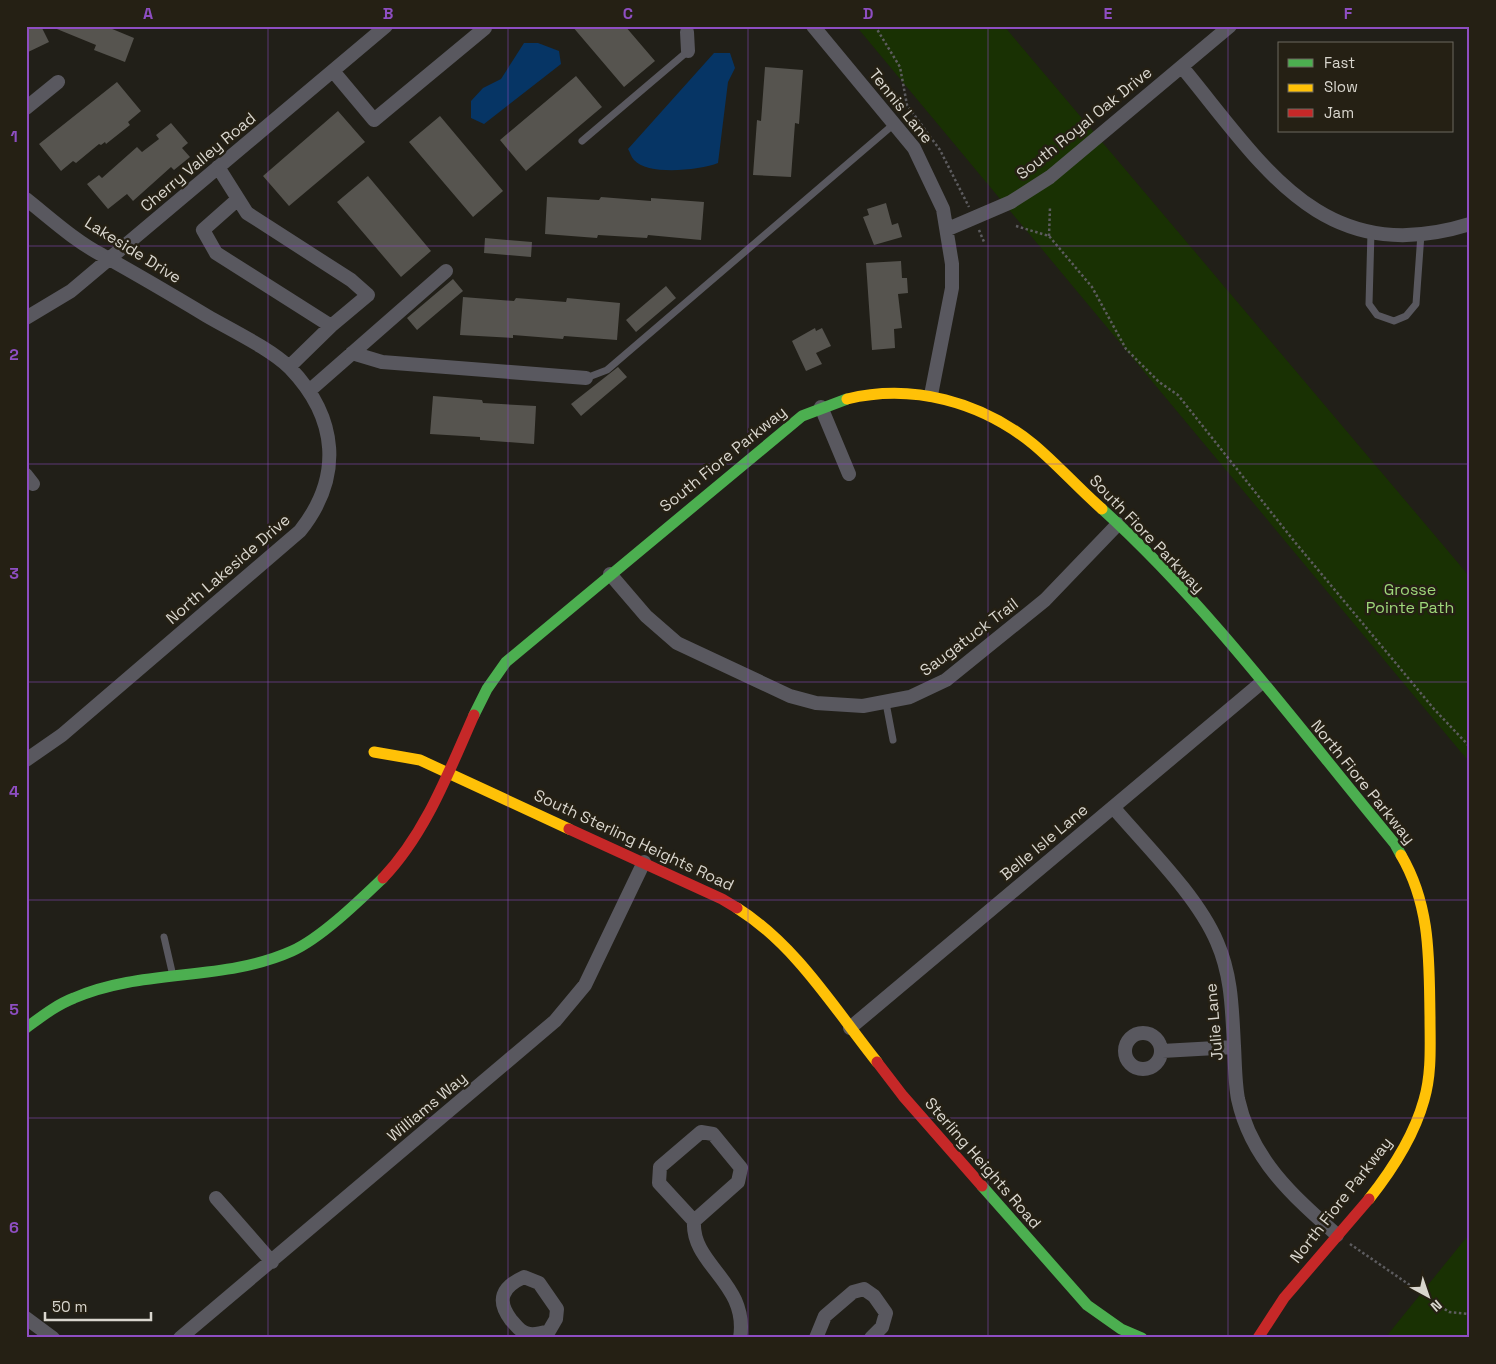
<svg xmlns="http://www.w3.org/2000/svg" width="1496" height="1364" font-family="'Space Grotesk',sans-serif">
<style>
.green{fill:#193103}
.water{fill:#063565}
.building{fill:#56544f}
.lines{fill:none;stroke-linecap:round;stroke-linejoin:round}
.path{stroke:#5d5c5f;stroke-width:2.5;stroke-dasharray:2.5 2.5;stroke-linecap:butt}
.lane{stroke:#59585f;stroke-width:7}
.street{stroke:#59585f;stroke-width:14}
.fast{stroke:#4caf50;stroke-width:11}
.slow{stroke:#ffc107;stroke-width:11}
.jam{stroke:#c62828;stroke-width:11}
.grid{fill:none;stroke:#8e4ec2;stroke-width:1;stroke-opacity:0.55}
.labels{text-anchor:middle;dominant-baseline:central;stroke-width:5;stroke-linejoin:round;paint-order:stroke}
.street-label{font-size:16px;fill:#d9d6ce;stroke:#252014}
.park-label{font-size:16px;fill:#9ed77a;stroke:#252014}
.neatline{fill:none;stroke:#8e4ec2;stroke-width:2}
.grid-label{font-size:16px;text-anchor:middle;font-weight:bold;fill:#8e4ec2}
</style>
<rect width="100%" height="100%" fill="#211f18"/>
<!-- green -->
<path class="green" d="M 856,26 L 1004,26 L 1470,577 L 1470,763 Z
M 1470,1233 L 1470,1338 L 1385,1338 Z"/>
<!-- water -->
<path class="water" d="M 524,43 L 538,43 L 559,51 L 561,64 L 484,124 L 471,118 L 471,101 L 483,88 L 501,79 Z
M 714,53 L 730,53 L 735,68 L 728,82 L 718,163 C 700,170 648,176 634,160 C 631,157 630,152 628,149 Z"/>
<!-- building -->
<path class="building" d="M 26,26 L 41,26 L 49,42 L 26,53 Z
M 105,26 L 134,38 L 125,62 L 94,50 L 96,45 L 52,27 Z
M 572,26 L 625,26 L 655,61 L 624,87 Z
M 765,67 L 803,70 L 799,124 L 795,123 L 791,177 L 753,175 L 757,120 L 761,121 Z
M 576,76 L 602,107 L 526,171 L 500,140 Z
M 117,82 L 141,111 L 128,122 L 130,125 L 106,144 L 105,142 L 101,145 L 99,144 L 76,163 L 73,161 L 61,171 L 39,144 Z
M 338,111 L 365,142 L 289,206 L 263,176 Z
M 440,116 L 503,191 L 473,217 L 409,142 Z
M 171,123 L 188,143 L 182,148 L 190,157 L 174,170 L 171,167 L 133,201 L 127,194 L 108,209 L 87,184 L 99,175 L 102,178 L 137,147 L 142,152 L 159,139 L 156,135 Z
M 368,176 L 431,251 L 401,277 L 337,202 Z
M 547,197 L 599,200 L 601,197 L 651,201 L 651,198 L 704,202 L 701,240 L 648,235 L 647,238 L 598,235 L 597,238 L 545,234 Z
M 886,203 L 892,225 L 898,223 L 902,237 L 874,245 L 863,217 L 869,215 L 867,209 Z
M 485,238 L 532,242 L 531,257 L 484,253 Z
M 901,261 L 902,278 L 907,278 L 908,293 L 898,294 L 902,328 L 894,329 L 895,348 L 872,350 L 866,263 Z
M 453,279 L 463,291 L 417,330 L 407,318 Z
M 666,286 L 676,298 L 636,332 L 626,320 Z
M 463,297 L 514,301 L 516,298 L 566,302 L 567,298 L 620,303 L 617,340 L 564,336 L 563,339 L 513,335 L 513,338 L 460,335 Z
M 815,328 L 816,331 L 822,328 L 831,346 L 816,353 L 822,364 L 806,371 L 792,341 Z
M 618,367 L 627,377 L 581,416 L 571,404 Z
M 433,396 L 482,400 L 483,403 L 536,406 L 534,444 L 480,440 L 480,437 L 430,434 Z"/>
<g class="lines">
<!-- path -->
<path class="path" d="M 875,26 L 900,67 L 907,105 L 940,150 L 969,207
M 1016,226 L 1049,236 L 1092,287 L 1126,349 L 1159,382 L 1178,395 L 1294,541 L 1434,709 L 1470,747
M 979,230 L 984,242
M 1049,236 L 1050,207
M 1350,1244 L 1449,1312 L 1470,1314"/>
<!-- lane -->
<path class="lane" d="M 582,141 L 688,51
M 1371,232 L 1369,304 L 1377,315 L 1394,321 L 1406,316 L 1416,304 L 1421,234
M 586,378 L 607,370 L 894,124
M 886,703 L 893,740
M 164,937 L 173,976"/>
<!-- street -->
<path class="street" d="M 813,26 L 914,148 L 943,209 L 952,264 L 952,288 L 931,395
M 687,32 L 688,51
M 1182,67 C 1263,165 1322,270 1470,224
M 333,71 L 374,120 L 485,28 L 483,26
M 26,108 L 58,82
M 218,167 L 247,213 L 351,280 L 368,295 L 331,326 L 216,253 L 203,230 L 238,199
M 26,199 C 50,218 75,241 102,255 C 138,275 172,295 207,316 C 231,330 271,349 290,368 C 338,418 343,477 300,531 L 62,735 L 26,760
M 948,229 L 1011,202 L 1050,177 L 1230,26
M 26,318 L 71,291 L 386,26
M 352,353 L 382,362 L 586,378
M 289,367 L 331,326
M 309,391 L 446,271
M 821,407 L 849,474
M 26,475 L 33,484
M 610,574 L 646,616 L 677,643 L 790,696 L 816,703 L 863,706 L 910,697 L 946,680 L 1045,600 L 1118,524
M 1113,807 C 1146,846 1197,895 1217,942 C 1232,976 1232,1011 1234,1046 C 1235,1064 1235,1083 1238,1099 C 1251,1159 1293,1196 1337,1235
M 850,1028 L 1261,683
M1125 1051a18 18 0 1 1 36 0a18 18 0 1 1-36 0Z
M 1162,1051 L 1234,1047
M 216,1198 L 272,1262
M 694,1221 L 659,1183 L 660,1167 L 701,1132 L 713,1134 L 741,1168 L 738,1182 L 694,1221 C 691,1265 749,1283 740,1338
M 524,1277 L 539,1283 L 557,1309 L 556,1319 L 549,1331 C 542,1333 533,1336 526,1333 C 519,1331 516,1325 511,1320 C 496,1300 502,1287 524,1277 Z
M 26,1318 L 53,1338
M 180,1338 L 555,1021 L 585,985 L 644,862
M 816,1338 L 825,1316 L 853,1292 L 864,1289 L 874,1296 L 886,1313 L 882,1327 L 871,1338"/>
<!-- fast -->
<path class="fast" d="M 1102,509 C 1212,609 1301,731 1395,844 L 1401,855
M 474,715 L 487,689 L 506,662 L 802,416 L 847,399
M 26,1028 C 41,1017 56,1005 74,998 C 143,968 223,982 292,951 C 321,938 360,900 383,878
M 982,1186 L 1087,1305 L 1121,1329 L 1142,1338"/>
<!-- slow -->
<path class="slow" d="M 847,399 C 913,383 981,402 1033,444 C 1057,464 1078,488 1102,509
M 374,752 L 420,760 L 569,829
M 737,908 C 796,945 834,1008 877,1062
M 1369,1199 C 1392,1170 1414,1136 1424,1100 C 1432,1073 1430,1044 1430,1017 C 1429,960 1431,906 1401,855"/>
<!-- jam -->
<path class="jam" d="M 569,829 L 722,899 L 737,908
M 383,878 C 426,833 449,771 474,715
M 877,1062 L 903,1096 L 982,1186
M 1258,1338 L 1284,1298 L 1369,1199"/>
</g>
<!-- grid -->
<path class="grid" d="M 268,26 L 268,1338M 508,26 L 508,1338M 748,26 L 748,1338M 988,26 L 988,1338M 1228,26 L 1228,1338M 26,246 L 1470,246M 26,464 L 1470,464M 26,682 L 1470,682M 26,900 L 1470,900M 26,1118 L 1470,1118"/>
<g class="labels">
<!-- street labels -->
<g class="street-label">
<text transform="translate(901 106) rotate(51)">Tennis Lane</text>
<text transform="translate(1084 123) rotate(-39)">South Royal Oak Drive</text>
<text transform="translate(198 162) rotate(-40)">Cherry Valley Road</text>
<text transform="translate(133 250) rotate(32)">Lakeside Drive</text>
<text transform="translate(723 459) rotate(-39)">South Fiore Parkway</text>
<text transform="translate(1147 534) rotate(46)">South Fiore Parkway</text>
<text transform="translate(228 569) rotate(-41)">North Lakeside Drive</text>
<text transform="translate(969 637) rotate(-37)">Saugatuck Trail</text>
<text transform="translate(1363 782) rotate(51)">North Fiore Parkway</text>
<text transform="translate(634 840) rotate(25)">South Sterling Heights Road</text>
<text transform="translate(1044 842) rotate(-40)">Belle Isle Lane</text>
<text transform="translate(1214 1022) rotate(-95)">Julie Lane</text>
<text transform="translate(427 1107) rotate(-40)">Williams Way</text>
<text transform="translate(983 1163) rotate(49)">Sterling Heights Road</text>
<text transform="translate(1341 1200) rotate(-52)">North Fiore Parkway</text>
</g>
<!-- park labels -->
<g class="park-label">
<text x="1410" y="589">Grosse<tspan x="1410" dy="18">Pointe Path</tspan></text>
</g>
</g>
<!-- border -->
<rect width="1496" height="1364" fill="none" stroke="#252014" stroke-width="55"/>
<!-- legend -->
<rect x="1278" y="42" width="175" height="90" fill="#252014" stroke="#6d695e"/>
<rect x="1288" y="59" width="25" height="8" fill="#4caf50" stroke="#6d695e"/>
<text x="1324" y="68" font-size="15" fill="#d9d6ce">Fast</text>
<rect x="1288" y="84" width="25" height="8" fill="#ffc107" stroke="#6d695e"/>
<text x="1324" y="92" font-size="15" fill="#d9d6ce">Slow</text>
<rect x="1288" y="109" width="25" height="8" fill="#c62828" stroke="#6d695e"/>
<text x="1324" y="118" font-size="15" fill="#d9d6ce">Jam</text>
<!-- north arrow -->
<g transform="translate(1428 1296) rotate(140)" stroke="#252014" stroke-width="4" paint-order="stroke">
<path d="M0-4L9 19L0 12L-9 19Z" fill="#d9d6ce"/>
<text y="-8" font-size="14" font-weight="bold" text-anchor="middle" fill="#d9d6ce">N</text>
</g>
<!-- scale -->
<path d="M45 1312v8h106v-8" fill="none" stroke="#d9d6ce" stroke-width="2.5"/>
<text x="52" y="1312" font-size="15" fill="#d9d6ce" stroke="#252014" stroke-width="4" paint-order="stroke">50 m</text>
<rect x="28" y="28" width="1440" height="1308" class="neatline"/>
<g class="grid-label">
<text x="148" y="19">A</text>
<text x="388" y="19">B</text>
<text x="628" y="19">C</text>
<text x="868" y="19">D</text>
<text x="1108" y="19">E</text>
<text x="1348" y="19">F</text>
<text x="14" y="142">1</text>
<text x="14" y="360">2</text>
<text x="14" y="579">3</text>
<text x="14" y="797">4</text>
<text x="14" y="1015">5</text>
<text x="14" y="1233">6</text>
</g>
</svg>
